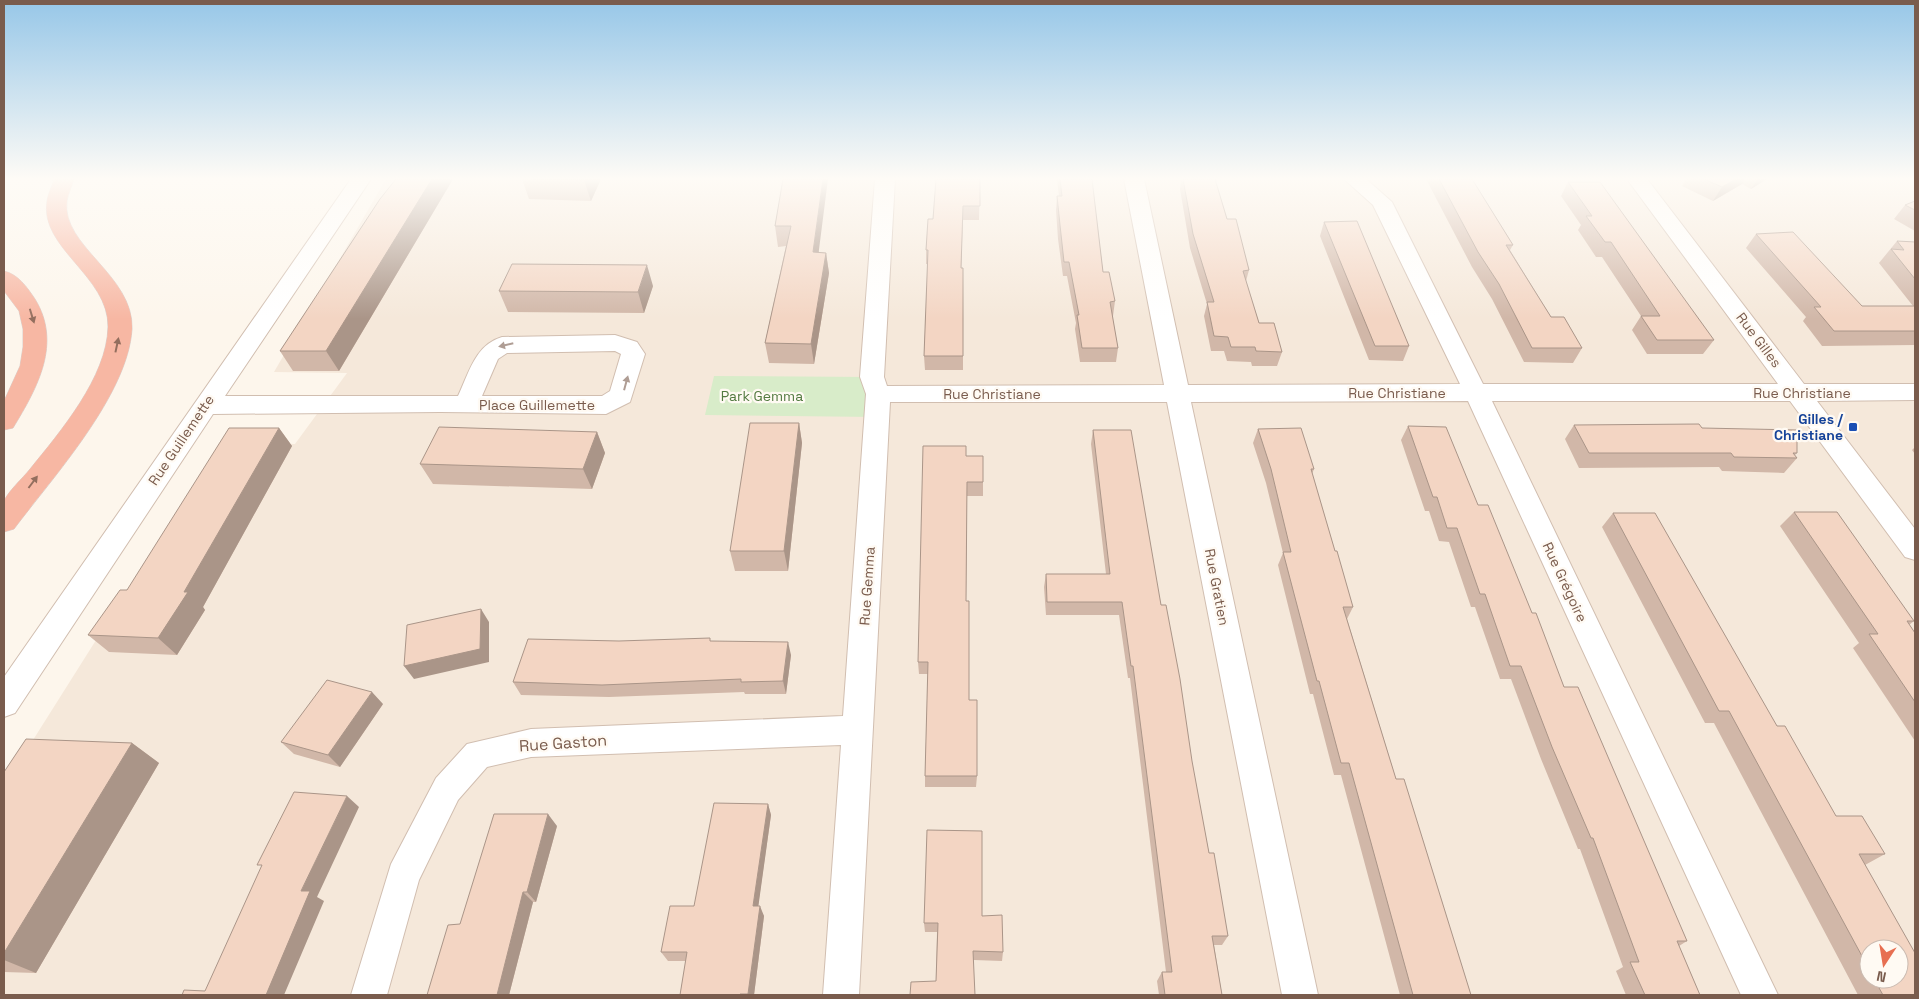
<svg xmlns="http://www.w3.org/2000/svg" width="1919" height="999" font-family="'Space Grotesk',sans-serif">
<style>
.residential{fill:#f5e8da;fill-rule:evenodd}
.green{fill:#d8ecc9}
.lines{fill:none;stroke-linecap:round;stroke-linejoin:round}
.street-casing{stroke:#d1beb0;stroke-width:2}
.highway-casing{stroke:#dad1cd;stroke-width:1}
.street{fill:#fff;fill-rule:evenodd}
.highway{fill:#f7b7a3;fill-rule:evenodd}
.wall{fill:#d1b7a8;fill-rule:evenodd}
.shaded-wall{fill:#aa9588}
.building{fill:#f3d5c3;stroke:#aa9588}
.oneway{fill:#936e5e}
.oneway2{fill:#af9d94}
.transit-dot{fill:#1a4fb4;stroke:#fffaf3;stroke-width:2}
.labels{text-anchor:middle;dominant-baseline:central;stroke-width:4.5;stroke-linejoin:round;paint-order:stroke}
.street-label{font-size:14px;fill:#7a5c4d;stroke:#fffaf3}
.park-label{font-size:14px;fill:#537a41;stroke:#fffaf3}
.transit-label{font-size:14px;font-weight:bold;fill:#164399;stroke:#fffaf3;text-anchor:end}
.near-street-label{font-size:16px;fill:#7a5c4d;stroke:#fffaf3}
</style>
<rect width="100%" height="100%" fill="#fdf6ec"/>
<!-- residential -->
<path class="residential" d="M 386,179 L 1915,179 L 1915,995 L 4,995 L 4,786 L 221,442 L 295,444 L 347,373 L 274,372 ZM 1869,949 L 1899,949 L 1899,979 L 1869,979 Z"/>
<!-- green -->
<path class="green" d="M 714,376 L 872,377 L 877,417 L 705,415 Z"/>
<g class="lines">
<!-- street casing -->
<g class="street-casing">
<path id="street" d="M 351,179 L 371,179 L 225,396 L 458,396 C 469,373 475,345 502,337 L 615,335 L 637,342 L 645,354 L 630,402 L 606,414 L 440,412 L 213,414 L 15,713 L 4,717 L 4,677 ZM 615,351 L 621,354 L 610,391 L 602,396 L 482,396 L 498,359 L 507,353 Z
M 875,179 L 895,179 L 884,377 L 887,386 L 1164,385 L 1124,179 L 1144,179 L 1188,385 L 1460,384 L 1373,205 L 1344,179 L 1366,179 L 1392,202 L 1483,384 L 1778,384 L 1627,179 L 1647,179 L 1804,384 L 1915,384 L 1915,400 L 1817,401 L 1915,529 L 1915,560 L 1905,557 L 1790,401 L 1492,401 L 1778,995 L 1741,995 L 1468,401 L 1191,402 L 1318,995 L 1282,995 L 1167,402 L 890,402 L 859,995 L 823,995 L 841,745 L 531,757 L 487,767 L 458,800 L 419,880 L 387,995 L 351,995 L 391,864 L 436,778 L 467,744 L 531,729 L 843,716 L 866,394 L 860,377 Z"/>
</g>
<!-- highway casing -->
<g class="highway-casing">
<path id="highway" d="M 54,179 L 74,179 C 72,186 68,194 67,201 C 61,246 134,275 132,329 C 128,395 53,477 14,529 L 4,532 C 3,524 1,509 4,502 C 6,493 24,477 30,469 C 60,432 107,377 108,327 C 109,276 39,248 47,201 C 48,194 52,186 54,179 Z
M 4,271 C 18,274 27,287 35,299 C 62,343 38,387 13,428 L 4,430 L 4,401 L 20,366 L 23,347 L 23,329 L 19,311 L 4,291 Z"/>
</g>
<!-- street -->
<use href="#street" class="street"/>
<!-- highway -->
<use href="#highway" class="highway"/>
</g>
<!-- wall -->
<path class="wall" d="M 396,179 L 453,179 L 339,371 L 293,371 L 280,351 Z
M 522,179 L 601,179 L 591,201 L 529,199 Z
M 783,179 L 819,252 L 826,253 L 829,273 L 814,364 L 769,363 L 765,343 L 786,246 L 778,247 L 775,226 Z
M 980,179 L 979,220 L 963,220 L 961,268 L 963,268 L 963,370 L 925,370 L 924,356 L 928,264 L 926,264 L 926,250 Z
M 1057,179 L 1092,179 L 1103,272 L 1115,301 L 1113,316 L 1112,316 L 1118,348 L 1116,362 L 1080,362 L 1075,329 L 1076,323 L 1067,276 L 1063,276 L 1058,239 L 1056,210 L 1057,196 L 1059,196 Z
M 1181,179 L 1215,179 L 1227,219 L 1249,270 L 1246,281 L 1259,323 L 1282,352 L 1277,366 L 1252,366 L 1251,362 L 1227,361 L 1224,351 L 1211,351 L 1204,316 L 1207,304 L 1190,248 L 1180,189 Z
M 1426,179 L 1472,179 L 1513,245 L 1510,250 L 1551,317 L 1582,348 L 1573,363 L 1524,362 L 1492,299 L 1472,267 Z
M 1686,179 L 1767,179 L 1751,189 L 1742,184 L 1713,201 L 1682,186 Z
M 1568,182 L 1714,340 L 1703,354 L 1647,354 L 1632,330 L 1641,316 L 1602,257 L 1596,257 L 1578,230 L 1581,225 L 1561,196 Z
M 1915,201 L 1915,231 L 1894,219 L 1905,205 Z
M 1324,222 L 1409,346 L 1403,361 L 1369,360 L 1320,236 Z
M 1756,234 L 1862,306 L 1913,306 L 1879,263 L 1897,241 L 1915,242 L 1915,345 L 1822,346 L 1803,321 L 1806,317 L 1746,248 Z
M 653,286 L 644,313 L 508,312 L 499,291 Z
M 799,423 L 802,443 L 788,571 L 735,571 L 730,551 Z
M 1574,425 L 1702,428 L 1797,453 L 1795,455 L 1797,458 L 1784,473 L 1722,471 L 1719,467 L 1579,468 L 1565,439 Z
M 1408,426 L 1478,505 L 1532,613 L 1564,687 L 1687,941 L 1679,946 L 1700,995 L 1626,995 L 1616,971 L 1623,967 L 1580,849 L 1578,849 L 1541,759 L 1511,679 L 1500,679 L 1475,607 L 1471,607 L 1449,542 L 1439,541 L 1429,511 L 1425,511 L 1401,440 Z
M 279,428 L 292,446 L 203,607 L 205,610 L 177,655 L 109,652 L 88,635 L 127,590 Z
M 1258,429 L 1314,469 L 1312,474 L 1335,551 L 1353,607 L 1347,619 L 1396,779 L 1471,995 L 1400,995 L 1341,775 L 1334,775 L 1313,694 L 1310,694 L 1278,565 L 1283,553 L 1266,483 L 1253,443 Z
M 1093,430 L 1161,605 L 1209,853 L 1228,936 L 1222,945 L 1214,945 L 1222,995 L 1159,995 L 1157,981 L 1162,972 L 1166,972 L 1130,678 L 1128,678 L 1119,615 L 1046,615 L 1044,587 L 1046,574 L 1106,574 L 1091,444 Z
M 597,432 L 605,453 L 592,489 L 433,484 L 420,464 Z
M 1915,447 L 1915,454 L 1912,450 Z
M 966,456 L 983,482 L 983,496 L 967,496 L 966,601 L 969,700 L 977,776 L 976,787 L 925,787 L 925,776 L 928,674 L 919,674 L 918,662 Z
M 1794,512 L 1914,621 L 1909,625 L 1915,633 L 1915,741 L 1853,648 L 1859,643 L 1780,526 Z
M 1613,513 L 1777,726 L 1836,816 L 1885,854 L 1865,865 L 1915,995 L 1858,995 L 1714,723 L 1705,723 L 1602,527 ZM 1869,949 L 1899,979 L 1869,979 Z
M 619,641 L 712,641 L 791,655 L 786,694 L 745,694 L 744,692 L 609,697 L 521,695 L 513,682 Z
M 383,704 L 340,767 L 294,754 L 281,742 Z
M 132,743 L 159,763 L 36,973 L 4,972 L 4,772 Z
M 768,804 L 771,815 L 758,906 L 764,916 L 754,995 L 680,995 L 686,961 L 668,961 L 661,952 Z
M 557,826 L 536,902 L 533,902 L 509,995 L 427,995 Z
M 982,916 L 1003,952 L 1002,961 L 974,960 L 936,981 L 937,932 L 925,932 L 924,923 Z"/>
<!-- shaded-wall -->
<path class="shaded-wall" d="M 432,179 L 453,179 L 339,371 L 326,351 Z
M 585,179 L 601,179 L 591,201 L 584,180 Z
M 823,179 L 828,179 L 816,273 L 813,252 Z
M 1736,179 L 1745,179 L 1742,184 L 1713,201 L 1722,187 Z
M 1758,179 L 1767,179 L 1751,189 Z
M 826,253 L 829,273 L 814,364 L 811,344 Z
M 647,265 L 653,286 L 644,313 L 638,292 Z
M 799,423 L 802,443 L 788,571 L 784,551 Z
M 279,428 L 292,446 L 203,607 L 205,610 L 177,655 L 158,638 L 184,592 Z
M 597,432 L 605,453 L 592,489 L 583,469 Z
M 481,609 L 489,622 L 489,662 L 414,679 L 404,666 Z
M 788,642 L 791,655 L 786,694 L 783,681 Z
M 372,692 L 383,704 L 340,767 L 328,755 Z
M 132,743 L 159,763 L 36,973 L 4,960 L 4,953 Z
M 347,796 L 359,807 L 317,897 L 324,901 L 284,995 L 266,995 L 301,891 Z
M 768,804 L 771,815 L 757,916 L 753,906 Z
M 548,814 L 557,826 L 536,902 L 527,892 Z
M 523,892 L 533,902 L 509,995 L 497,995 Z
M 760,906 L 764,916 L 754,995 L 749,995 L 748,994 Z"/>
<!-- building -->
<path class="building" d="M 396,179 L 432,179 L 326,351 L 280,351 L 380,199 Z
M 532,179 L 585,179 L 584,180 Z
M 783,179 L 823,179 L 813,252 L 826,253 L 811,344 L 765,343 L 791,226 L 775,226 Z
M 936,179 L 980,179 L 980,206 L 963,206 L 961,268 L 963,268 L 963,356 L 924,356 L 928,250 L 926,250 L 928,219 L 933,219 Z
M 1060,179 L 1092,179 L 1103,272 L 1109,272 L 1115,301 L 1110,302 L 1118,348 L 1082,348 L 1077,315 L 1079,315 L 1069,262 L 1064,262 L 1060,225 L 1057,196 L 1062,196 Z
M 1183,179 L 1215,179 L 1227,219 L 1236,219 L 1249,270 L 1243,271 L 1259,323 L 1274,323 L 1282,352 L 1256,351 L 1255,347 L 1231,347 L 1228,337 L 1214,336 L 1207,302 L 1214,302 L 1193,234 Z
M 1439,179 L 1472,179 L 1513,245 L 1506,245 L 1551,317 L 1564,317 L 1582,348 L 1532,348 L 1499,284 L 1478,252 Z
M 1704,179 L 1736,179 L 1722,187 Z
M 1568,182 L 1600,182 L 1714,340 L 1657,340 L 1641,316 L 1660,316 L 1611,242 L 1605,242 L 1586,216 L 1592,216 Z
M 1915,201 L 1915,210 L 1905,205 Z
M 1357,221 L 1409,346 L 1375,346 L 1324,222 Z
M 1793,232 L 1862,306 L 1915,306 L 1915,331 L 1834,331 L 1814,307 L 1821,307 L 1756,234 Z
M 1897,241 L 1915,242 L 1915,279 L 1891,249 L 1904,250 Z
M 512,264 L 647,265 L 638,292 L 499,291 Z
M 750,423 L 799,423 L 784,551 L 730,551 Z
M 1699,424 L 1702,428 L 1797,430 L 1797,453 L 1793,453 L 1797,458 L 1734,457 L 1731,453 L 1589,453 L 1574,425 Z
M 1408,426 L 1446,427 L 1478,505 L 1488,505 L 1532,613 L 1536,613 L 1564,687 L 1578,687 L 1687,941 L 1677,941 L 1700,995 L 1645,995 L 1630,962 L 1639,962 L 1593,838 L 1591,838 L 1552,747 L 1521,666 L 1510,666 L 1485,594 L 1480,594 L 1457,528 L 1447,528 L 1437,497 L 1433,497 Z
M 439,427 L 597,432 L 583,469 L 420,464 Z
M 229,428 L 279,428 L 184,592 L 188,592 L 158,638 L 88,635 L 120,590 L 127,590 Z
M 1301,428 L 1314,469 L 1311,469 L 1335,551 L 1337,551 L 1353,607 L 1343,607 L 1396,779 L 1404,779 L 1471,995 L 1413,995 L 1349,763 L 1341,763 L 1319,681 L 1317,681 L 1283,552 L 1291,552 L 1271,469 L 1258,429 Z
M 1093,430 L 1131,430 L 1161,605 L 1166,605 L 1180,679 L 1192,761 L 1209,853 L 1214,853 L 1228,936 L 1212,936 L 1222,995 L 1165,995 L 1162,972 L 1172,972 L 1133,666 L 1131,666 L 1122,602 L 1047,602 L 1046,574 L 1110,574 Z
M 923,446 L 966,446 L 966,456 L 983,456 L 983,482 L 967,482 L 966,601 L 969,601 L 969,700 L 977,700 L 977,776 L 925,776 L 928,662 L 918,662 Z
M 1794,512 L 1837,512 L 1914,621 L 1907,621 L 1915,633 L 1915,702 L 1869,634 L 1878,634 Z
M 1613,513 L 1655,513 L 1777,726 L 1785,726 L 1836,816 L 1862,816 L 1885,854 L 1859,854 L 1915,953 L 1915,995 L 1883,995 L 1874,979 L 1899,979 L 1899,949 L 1869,949 L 1869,969 L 1729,711 L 1719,711 Z
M 481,609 L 480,649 L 404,666 L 407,625 Z
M 710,638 L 710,641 L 788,642 L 783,681 L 741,682 L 741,679 L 602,685 L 513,682 L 528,639 L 619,641 Z
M 327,680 L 372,692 L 328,755 L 281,742 Z
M 26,739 L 132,743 L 4,953 L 4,772 Z
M 294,792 L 347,796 L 301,891 L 310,891 L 266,995 L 182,995 L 184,990 L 205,991 L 262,865 L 257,865 Z
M 714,803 L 768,804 L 753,906 L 760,906 L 748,994 L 740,994 L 740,995 L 680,995 L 687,952 L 661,952 L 670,906 L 694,906 Z
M 494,814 L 548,814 L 527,892 L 523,892 L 497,995 L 427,995 L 448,925 L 460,924 Z
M 927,830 L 982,831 L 982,916 L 1002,915 L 1003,952 L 973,951 L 975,995 L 910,995 L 911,982 L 936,981 L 938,923 L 924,923 Z"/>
<!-- one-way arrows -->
<defs><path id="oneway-solid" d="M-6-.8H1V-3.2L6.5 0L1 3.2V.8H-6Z" transform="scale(1.25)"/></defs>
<g class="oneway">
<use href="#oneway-solid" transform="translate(32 316) rotate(73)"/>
<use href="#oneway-solid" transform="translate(117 345) rotate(-78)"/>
<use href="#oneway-solid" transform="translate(33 482) rotate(-53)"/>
</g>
<g class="oneway2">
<use href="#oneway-solid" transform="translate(506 345) rotate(167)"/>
<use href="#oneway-solid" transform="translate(626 383) rotate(-75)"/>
</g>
<!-- sky -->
<linearGradient id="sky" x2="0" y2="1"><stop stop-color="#97c7e8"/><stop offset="0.56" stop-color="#fefbf6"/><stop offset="1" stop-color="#fefbf6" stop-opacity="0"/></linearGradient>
<rect width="1919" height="319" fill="url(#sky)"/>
<!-- markers -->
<rect class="transit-dot" x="1848" y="422" width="10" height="10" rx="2.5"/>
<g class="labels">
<!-- street labels -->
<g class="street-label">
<text transform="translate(1759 340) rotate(53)">Rue Gilles</text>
<text x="1397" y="393">Rue Christiane</text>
<text x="1802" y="393">Rue Christiane</text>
<text x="992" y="394">Rue Christiane</text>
<text x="537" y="405">Place Guillemette</text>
<text transform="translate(181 440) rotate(-56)">Rue Guillemette</text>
<text transform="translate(1565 582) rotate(65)">Rue Grégoire</text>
<text transform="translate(867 586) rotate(-86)">Rue Gemma</text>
<text transform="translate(1217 587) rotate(79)">Rue Gratien</text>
</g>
<!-- park labels -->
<g class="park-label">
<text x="762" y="396">Park Gemma</text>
</g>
<!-- transit labels -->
<g class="transit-label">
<text x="1843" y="419">Gilles /<tspan x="1843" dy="16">Christiane</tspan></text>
</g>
<!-- near-street labels -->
<g class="near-street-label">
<text transform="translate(563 743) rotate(-4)">Rue Gaston</text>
</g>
</g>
<!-- border -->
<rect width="1919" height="999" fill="none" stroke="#7a5c4d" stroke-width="10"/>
<!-- north arrow -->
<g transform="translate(1884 964) rotate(192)"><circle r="24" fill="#fffaf3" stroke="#cabbb1"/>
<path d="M0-4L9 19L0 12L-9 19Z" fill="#e76f51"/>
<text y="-8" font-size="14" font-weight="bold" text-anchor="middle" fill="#7a5c4d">N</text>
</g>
</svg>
